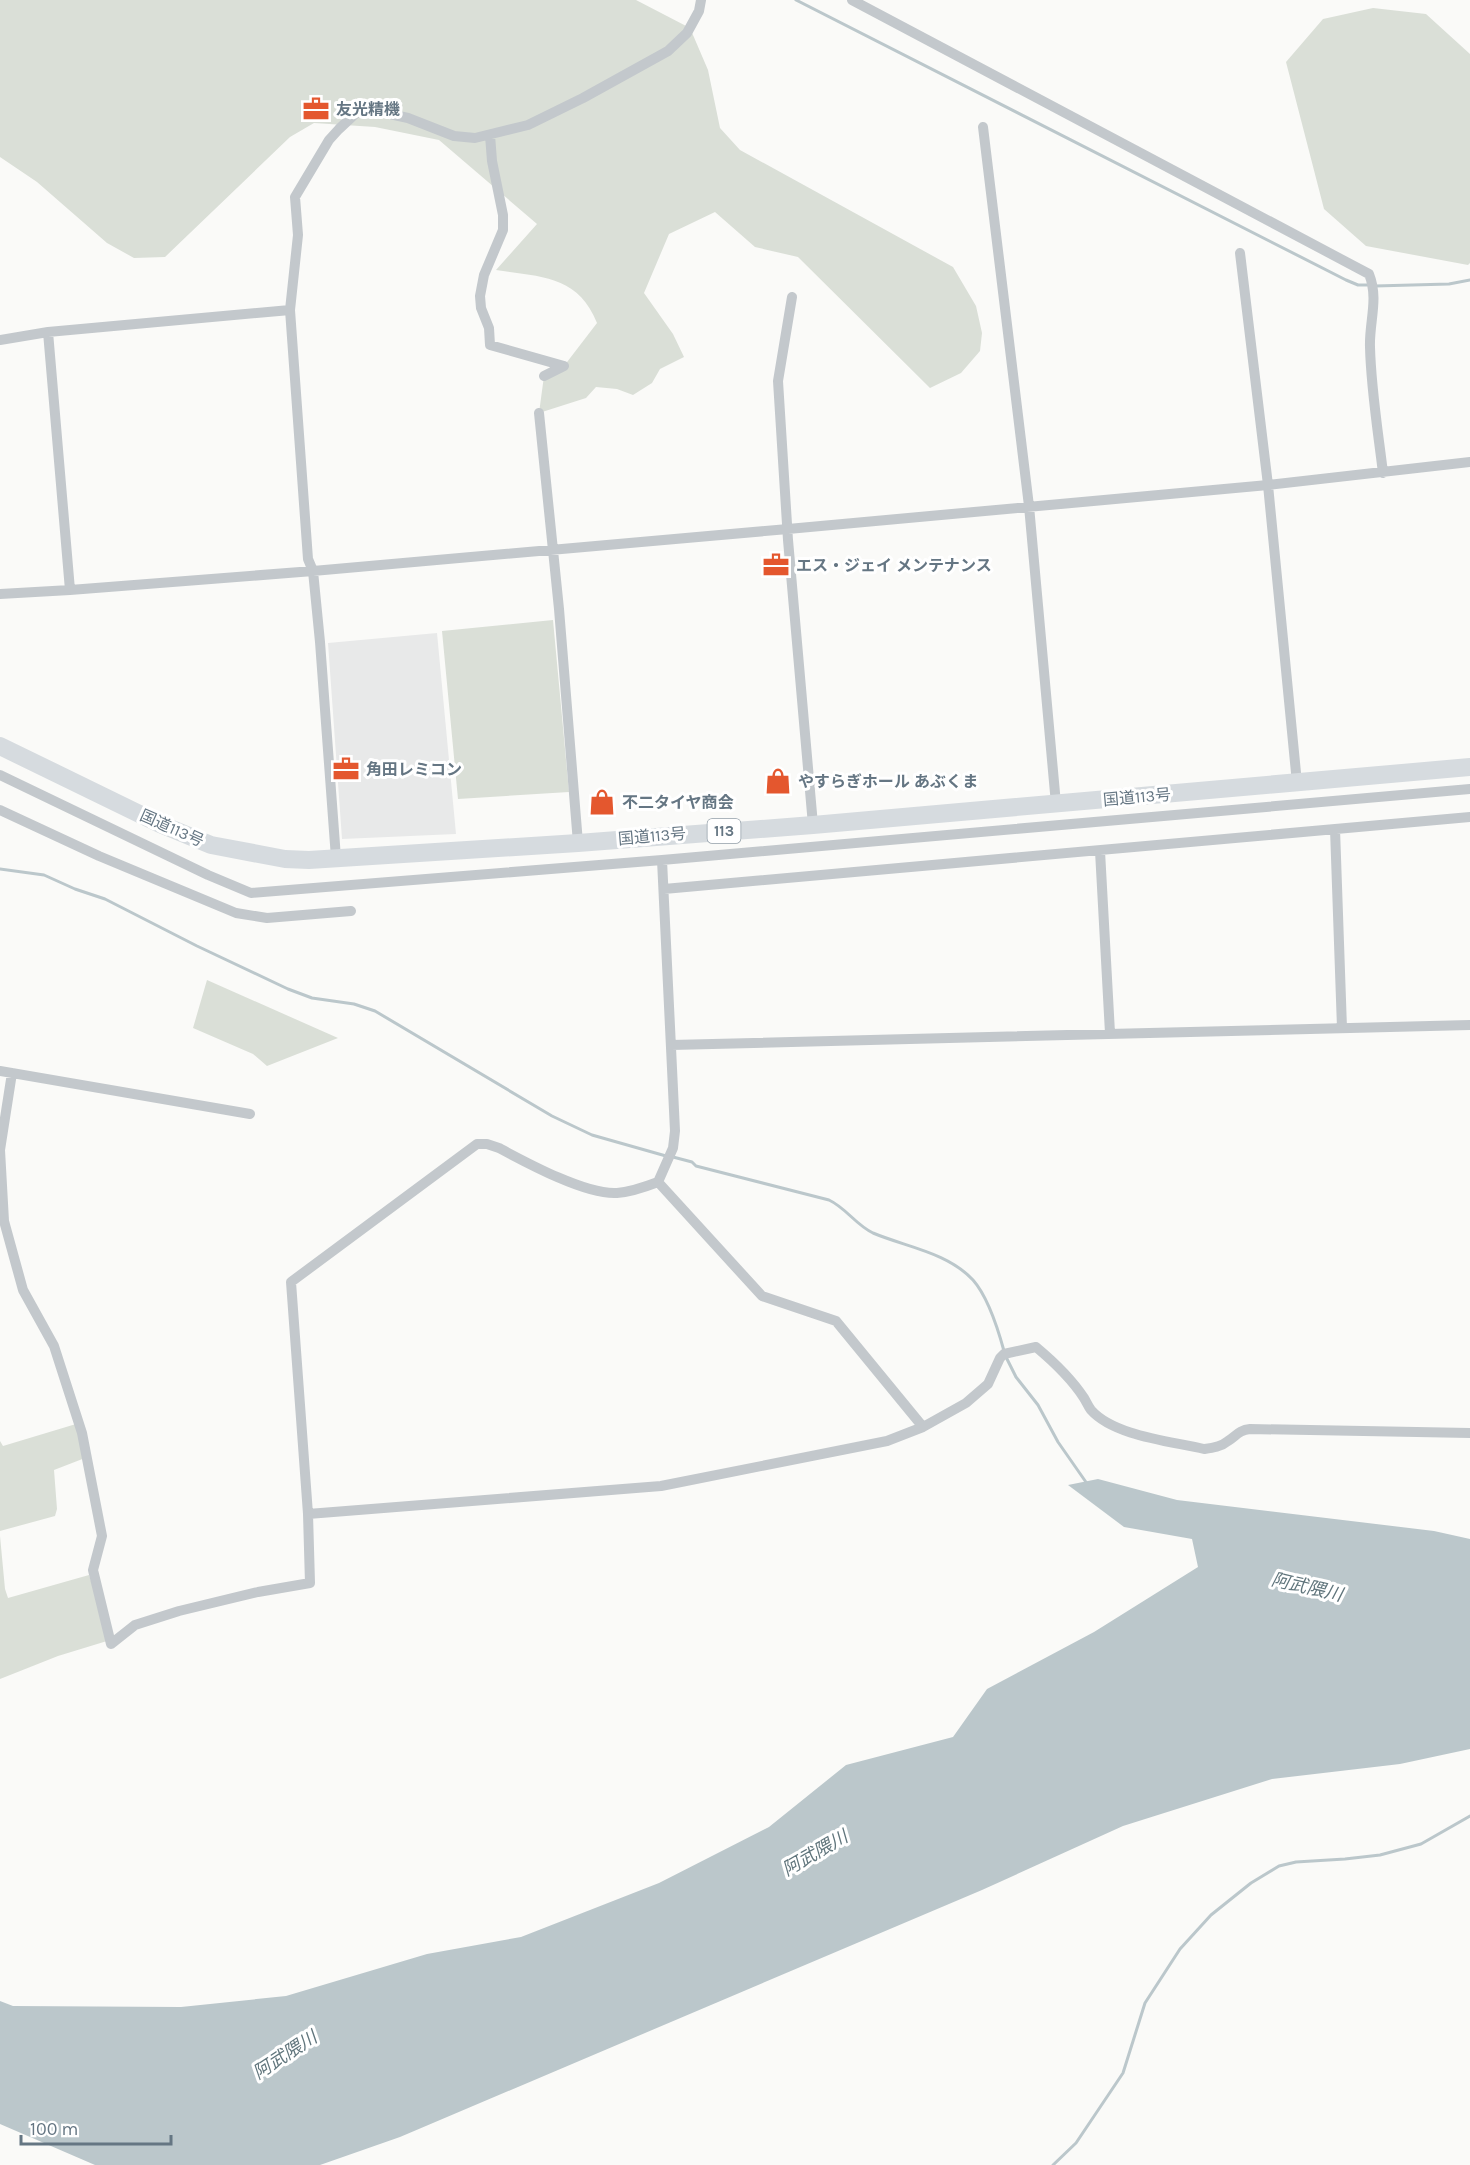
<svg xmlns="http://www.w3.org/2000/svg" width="1470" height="2165" font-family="Karla,'Noto Sans JP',sans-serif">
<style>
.built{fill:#e8e9e9}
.green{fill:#dadfd7}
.water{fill:#bbc7cb}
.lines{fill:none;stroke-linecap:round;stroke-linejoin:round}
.stream{stroke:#bbc7cb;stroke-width:3}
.minor{stroke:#c3c8cc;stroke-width:10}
.trunk{stroke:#d6dbdf;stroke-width:18}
.labels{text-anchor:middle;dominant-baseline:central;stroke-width:6;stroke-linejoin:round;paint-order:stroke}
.shield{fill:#fff;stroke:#939fa8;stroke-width:1.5}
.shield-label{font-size:15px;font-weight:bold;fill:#657683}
.poi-label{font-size:16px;font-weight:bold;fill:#657683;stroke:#fff;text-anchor:start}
.street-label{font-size:16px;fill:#657683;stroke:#fff}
.water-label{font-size:18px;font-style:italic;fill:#60757c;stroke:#fff}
</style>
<rect width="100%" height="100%" fill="#fafaf8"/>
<path class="built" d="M 437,633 L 456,834 L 342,839 L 328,643 Z"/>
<path class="green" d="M 0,0 L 636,0 L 690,28 L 708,70 L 720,128 L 740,150 L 953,267 L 976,306 L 982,333 L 980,351 L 961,373 L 930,388 L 798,257 L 755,247 L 715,212 L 669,234 L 644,293 L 673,334 L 684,357 L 660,369 L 652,383 L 633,395 L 617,389 L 596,387 L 586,398 L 539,413 L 544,376 L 564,366 L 597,323 C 578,275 540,277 496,270 L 537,224 L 439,140 L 375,127 L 314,123 L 290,137 L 165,257 L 134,258 L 107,243 L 37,182 L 0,157 Z
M 1373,8 L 1426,14 L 1470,54 L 1470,263 L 1468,265 L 1366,246 L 1324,209 L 1286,62 L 1323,19 Z
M 553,620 L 569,792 L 458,799 L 442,631 Z
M 207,980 L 338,1038 L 267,1066 L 253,1054 L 193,1028 Z
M 76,1424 L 85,1458 L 54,1470 L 57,1509 L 55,1516 L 0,1531 L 0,1441 L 3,1446 Z
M 0,1536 L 5,1589 L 8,1598 L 89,1575 L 108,1632 L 107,1641 L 58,1656 L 0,1679 Z"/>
<path class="water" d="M 1098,1479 L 1177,1500 L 1434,1531 L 1470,1539 L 1470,1749 L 1400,1764 L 1272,1779 L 1123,1826 L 982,1890 L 400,2137 L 320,2165 L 95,2165 L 0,2124 L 0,2001 L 13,2006 L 181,2007 L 286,1996 L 427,1954 L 521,1937 L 659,1883 L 769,1827 L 846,1765 L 953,1737 L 987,1689 L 1094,1632 L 1198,1567 L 1192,1539 L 1124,1527 L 1068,1485 Z"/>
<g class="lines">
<path class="stream" d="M 796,0 L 1346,280 L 1358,285 L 1368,285
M 1375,286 L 1449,284 L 1470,280
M 0,869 L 44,875 L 75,889 L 105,899 L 197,946 L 288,989 L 312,998 L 354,1004 L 375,1011 L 552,1116 L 592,1135 L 666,1156
M 673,1157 L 692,1162 L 696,1166 L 829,1200 C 846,1208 856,1225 873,1233 C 906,1247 947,1252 973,1280 C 988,1297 998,1329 1004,1351
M 1006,1357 L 1016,1377 L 1038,1405 L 1058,1442 L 1088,1485
M 1053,2165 L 1076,2143 L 1123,2073 L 1145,2003 L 1180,1949 L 1211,1915 L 1251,1883 L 1279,1866 L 1296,1862 L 1345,1859 L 1380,1855 L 1421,1844 L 1470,1816"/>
<path class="minor" d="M 852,0 L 1369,274 C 1379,299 1369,322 1370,347 C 1371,389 1378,431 1383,473
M 983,127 L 1029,506 L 1056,804
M 490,135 L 492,161 L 503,215 L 503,230 L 484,275 L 480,296 L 481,308 L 489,328 L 490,345 L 564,366
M 1240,253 L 1268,485 L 1297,783
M 792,297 L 778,381 L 788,540 L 813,825
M 48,332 L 70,590
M 0,340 L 48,332 L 290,310
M 544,376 L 564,366
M 539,413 L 559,609 L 578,843
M 0,594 L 70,590 L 313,571 L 788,529 L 1268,485 L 1470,462
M 0,775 L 208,875 L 251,893 L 662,860 L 1470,789
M 0,810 L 99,856 L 236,913 L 267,918 L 351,911
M 1335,829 L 1342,1028
M 1100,851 L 1110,1033
M 336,858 L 320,642 L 313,571 L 308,559 L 290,310 L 298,235 L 295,197 L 329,140 L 339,129 L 356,113 L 376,111 L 408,118 L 454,136 L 475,138 L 528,125 L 583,98 L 668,51 L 687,33 L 699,11 L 701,0
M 664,889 L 1470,817
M 671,1045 L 1470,1025
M 0,1071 L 250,1114
M 12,1073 L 0,1150 L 4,1221 L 23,1290 L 54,1346 L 82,1433 L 102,1536 L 93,1570 L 111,1644 L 135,1625 L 179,1611 L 258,1592 L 310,1583 L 308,1514 L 291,1282 L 477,1144 L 487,1144 L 499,1148 C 527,1163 586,1195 617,1193 C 630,1192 645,1187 658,1182 L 673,1148 L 675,1131 L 662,860
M 658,1182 L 762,1296 L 836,1321 L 923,1427
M 308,1514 L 661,1486 L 887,1441 L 923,1427 L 966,1403 L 988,1384 L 1000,1358 L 1004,1354 L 1036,1347 C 1054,1362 1071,1378 1084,1398 C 1086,1401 1088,1406 1091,1410 C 1114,1436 1170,1441 1204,1449 C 1212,1448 1221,1447 1228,1441 C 1236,1436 1239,1430 1250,1429 L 1470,1433"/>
<path class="trunk" d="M 0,746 L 160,824 L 211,845 L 285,859 L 309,860 L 578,843 L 813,825 L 1470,767"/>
</g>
<defs>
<g id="office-bare" transform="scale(2.07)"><path d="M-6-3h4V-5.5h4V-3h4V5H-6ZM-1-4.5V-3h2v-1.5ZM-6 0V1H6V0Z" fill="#e4572e" stroke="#fff" stroke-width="2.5" paint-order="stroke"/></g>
<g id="shop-bare" transform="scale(2.07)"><path d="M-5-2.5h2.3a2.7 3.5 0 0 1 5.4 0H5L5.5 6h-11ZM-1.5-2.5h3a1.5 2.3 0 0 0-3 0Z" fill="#e4572e" stroke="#fff" stroke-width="2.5" paint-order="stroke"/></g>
</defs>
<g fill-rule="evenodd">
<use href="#office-bare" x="316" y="109"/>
<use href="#office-bare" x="776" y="565"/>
<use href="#office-bare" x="346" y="769"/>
<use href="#shop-bare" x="778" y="781"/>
<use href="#shop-bare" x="602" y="802"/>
</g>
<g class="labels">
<rect class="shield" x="707.5" y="819" width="33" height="24" rx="4.5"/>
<g class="shield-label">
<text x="724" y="831">113</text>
</g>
<g class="poi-label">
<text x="336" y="109">友光精機</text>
<text x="796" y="565">エス・ジェイ メンテナンス</text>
<text x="366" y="769">角田レミコン</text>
<text x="798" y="781">やすらぎホール あぶくま</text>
<text x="622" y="802">不二タイヤ商会</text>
</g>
<g class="street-label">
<text transform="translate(1137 797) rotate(-5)">国道113号</text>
<text transform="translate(172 828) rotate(24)">国道113号</text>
<text transform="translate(652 836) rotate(-5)">国道113号</text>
</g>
<g class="water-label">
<text transform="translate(1307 1587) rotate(13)">阿武隈川</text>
<text transform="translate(815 1853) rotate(-30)">阿武隈川</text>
<text transform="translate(285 2055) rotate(-33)">阿武隈川</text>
</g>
</g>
<path d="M21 2135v9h150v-9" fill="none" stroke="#657683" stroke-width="3"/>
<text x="30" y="2135" font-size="18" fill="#657683" stroke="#ffffff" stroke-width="4.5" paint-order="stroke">100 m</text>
</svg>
